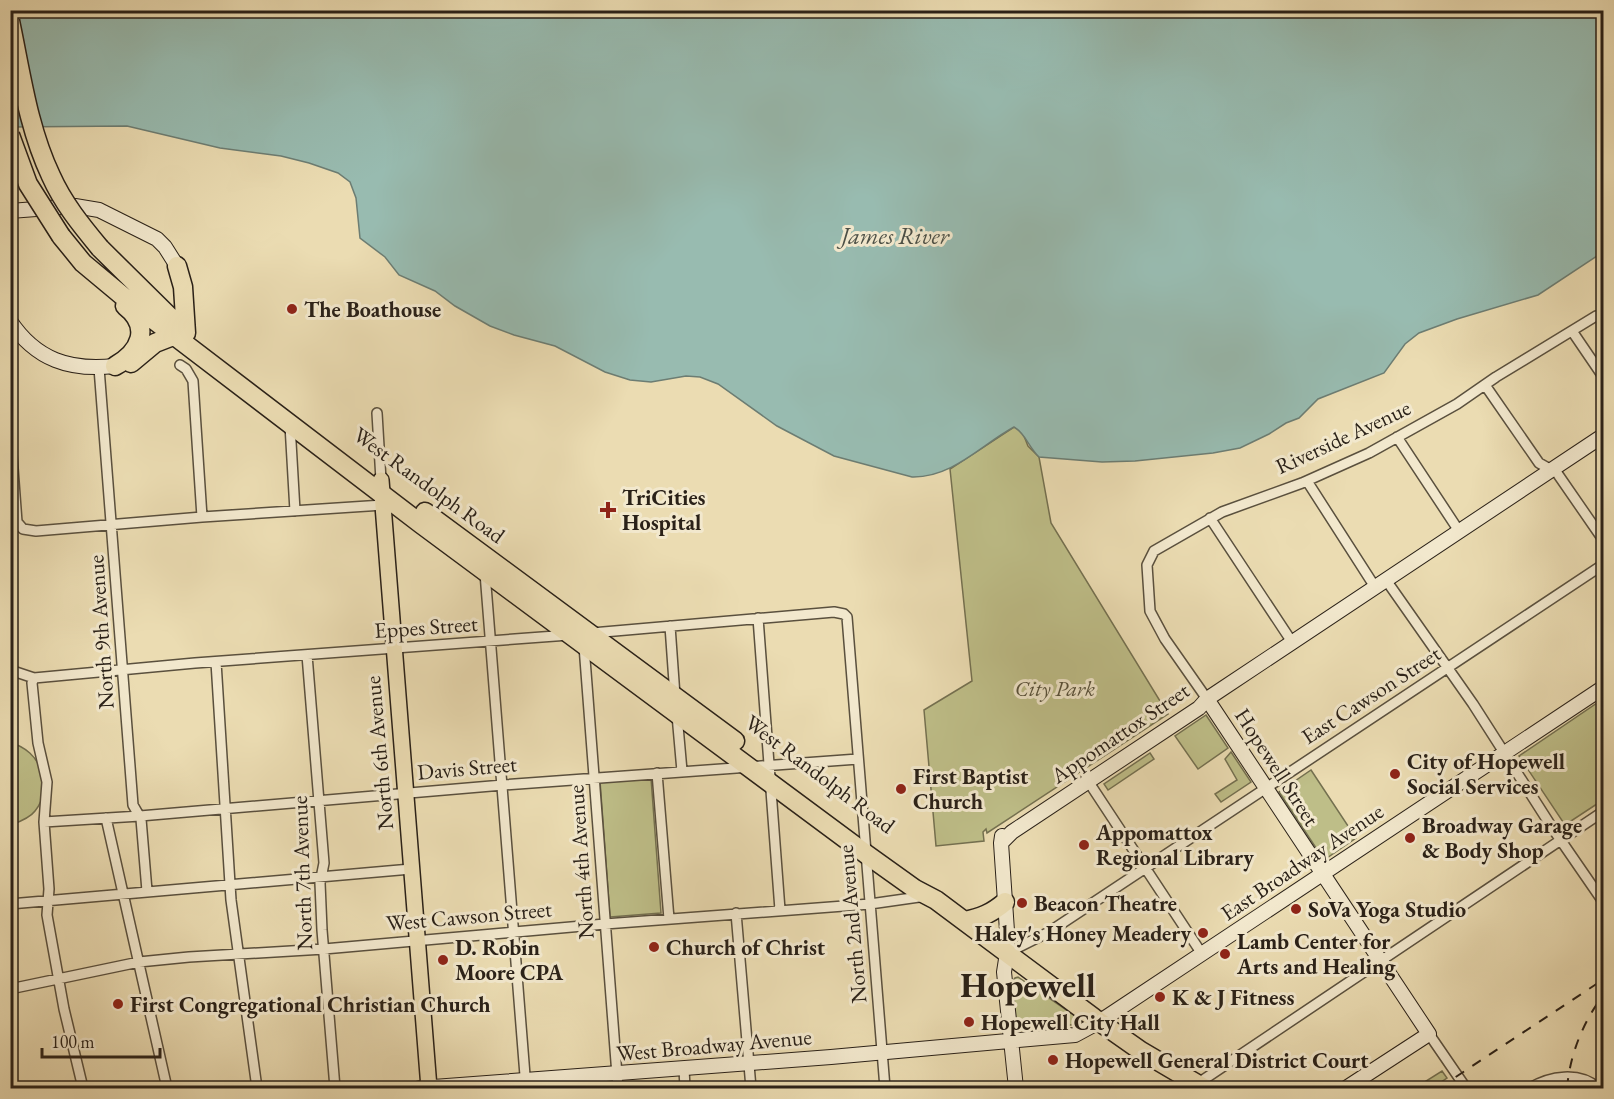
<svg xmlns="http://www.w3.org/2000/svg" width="1614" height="1099" font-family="'EB Garamond',serif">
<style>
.green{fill:#bebe88;stroke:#747050;stroke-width:1.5}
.water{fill:#98bbb0;stroke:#6c7d73;stroke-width:1.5}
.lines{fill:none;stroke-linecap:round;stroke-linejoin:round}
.street-casing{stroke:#5a503e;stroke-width:12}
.secondary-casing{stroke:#2a2118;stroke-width:16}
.primary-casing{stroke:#2a2118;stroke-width:18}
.highway-casing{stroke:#2a2118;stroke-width:21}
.street{stroke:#f2e8cd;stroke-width:9}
.secondary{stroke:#f2e8cd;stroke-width:14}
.primary{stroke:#ebdcb2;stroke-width:15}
.highway{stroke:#ebdcb2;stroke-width:18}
.rail{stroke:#2a2118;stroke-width:2;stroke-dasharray:10 10;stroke-linecap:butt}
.highway-bridge-casing{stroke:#2a2118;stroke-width:21;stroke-linecap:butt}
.highway-bridge{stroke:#ebdcb2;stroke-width:18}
.poi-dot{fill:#8f2418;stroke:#f2e8cd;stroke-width:2}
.labels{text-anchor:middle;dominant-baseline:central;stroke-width:6;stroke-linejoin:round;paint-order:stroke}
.poi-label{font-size:22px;font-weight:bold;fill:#2a2118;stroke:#f2e8cd;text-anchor:start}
.street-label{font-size:22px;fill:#2a2118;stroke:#f2e8cd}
.park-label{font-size:22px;font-style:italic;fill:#56503a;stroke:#f2e8cd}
.water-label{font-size:24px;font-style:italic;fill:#4b4f46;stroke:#f2e8cd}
.town-label{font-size:34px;font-weight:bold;fill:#2a2118;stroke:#f2e8cd}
</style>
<rect width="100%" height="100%" fill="#ebdcb2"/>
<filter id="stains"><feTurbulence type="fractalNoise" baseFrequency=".00333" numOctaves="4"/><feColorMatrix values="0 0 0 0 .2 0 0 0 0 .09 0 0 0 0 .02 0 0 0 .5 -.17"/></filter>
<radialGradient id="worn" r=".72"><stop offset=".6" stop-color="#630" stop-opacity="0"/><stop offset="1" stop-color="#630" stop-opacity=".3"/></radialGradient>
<path class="green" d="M 1014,427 L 1022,431 L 1028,446 L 1039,457 L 1051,523 L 1168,714 L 987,833 L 986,829 L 983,832 L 984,841 L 936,846 L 924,710 L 972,681 L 950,469 Z
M 1603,699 L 1603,800 L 1565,825 L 1519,756 Z
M 1206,715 L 1228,748 L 1198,769 L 1175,736 Z
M 11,743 C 40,750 55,786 35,811 C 30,818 19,822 11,825 Z
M 1231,752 L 1251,782 L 1221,802 L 1215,794 L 1237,780 L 1225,759 Z
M 1150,753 L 1154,759 L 1108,790 L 1104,784 Z
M 1311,770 L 1356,838 L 1324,860 L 1279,792 Z
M 651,778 L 661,913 L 610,917 L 600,781 Z
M 1018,977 L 1075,1016 L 1076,1024 L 1032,1031 L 1020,1029 L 1016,1023 L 1012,982 L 1015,978 Z
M 1442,1071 L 1447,1078 L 1432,1088 L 1415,1088 Z"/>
<path class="water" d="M 11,11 L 1603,11 L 1603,252 L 1538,295 L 1457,319 L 1419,333 L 1405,344 L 1384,373 L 1318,399 L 1299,418 L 1286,423 L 1269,434 L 1240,448 L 1213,453 L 1135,461 L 1102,462 L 1039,457 C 1028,446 1025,433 1014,427 C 981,445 952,478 912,477 L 834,456 L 777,426 L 718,384 L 700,377 L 686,376 L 651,382 L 630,380 L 605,372 L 555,346 L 514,335 L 490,326 L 455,306 L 435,291 L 399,275 L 385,257 L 360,238 L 356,198 L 350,182 L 338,173 L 309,163 L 281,156 L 220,148 L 127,126 L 11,127 Z"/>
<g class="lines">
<g class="street-casing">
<path id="street" d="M 1572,331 L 1604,378
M 180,365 L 186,369 L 193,381 L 202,517
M 99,368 L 133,805 L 141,819 L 147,891
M 10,383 L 11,380
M 1485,385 L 1539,463 L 1557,473 L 1604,541
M 377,413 L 381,480
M 290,425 L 295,511
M 10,428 L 17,522 L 23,529 L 36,531 L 202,517 L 383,505
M 1397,437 L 1459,531
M 1307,481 L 1375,587
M 1210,518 L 1292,642
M 485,573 L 526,1088
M 1386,580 L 1473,704 L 1553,829 L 1604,903
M 758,618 L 780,910
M 670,626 L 675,696
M 592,633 L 834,612 L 844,614 L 847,617 L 885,1088
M 584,646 L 618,1088
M 307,655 L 324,863 L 320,883 L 322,930 L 335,1088
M 216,662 L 231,900 L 257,1088
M 10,670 L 34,678 L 195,663 L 569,635
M 34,678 L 32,683 L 38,743 L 47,782 L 44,822 L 49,889 L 47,915 L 64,1009 L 83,1088
M 1207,699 L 1165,639 L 1150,611 L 1147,565 L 1154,551 L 1222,512 L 1302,483 L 1369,453 L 1457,404 L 1496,377 L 1596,316
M 677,715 L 682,771
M 657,773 L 669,919
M 1086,778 L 1202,954
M 106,818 L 167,1088
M 44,822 L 140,816 L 503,785 L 858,759
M 10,904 L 411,869
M 736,913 L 751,1088
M 1007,953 L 1049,932 L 1604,564
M 10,989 L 139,962 L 189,957 L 324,949 L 605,924 L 870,904 L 926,896
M 1429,1034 L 1466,1088
M 684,1069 L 685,1088
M 1197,1084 L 1604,811
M 1530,1088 C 1550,1076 1579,1071 1598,1088"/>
</g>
<g class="secondary-casing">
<path id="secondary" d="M 10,211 L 75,206 L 99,210 L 157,239 L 165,247 L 177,266
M 10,321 C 36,360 70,371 115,366
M 1207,699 L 1429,1034 L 1346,1088
M 1002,836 L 1001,843 L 1007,931 L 1007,953 L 1004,972 L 1016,1088
M 1001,843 L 1012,832 L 1199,708 L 1207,699 L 1222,689 L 1604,435
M 420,1088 L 831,1057 L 1075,1035 L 1099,1022 L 1604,687"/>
</g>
<g class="primary-casing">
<path id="primary" d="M 381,480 L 429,1088"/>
</g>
<g class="highway-casing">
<path id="highway" d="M 61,236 L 83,263 L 125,298 L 421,524 L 866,854 L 915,889 L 936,900 L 1094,1018 L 1141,1051 L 1204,1088
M 100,248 L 184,331
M 177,266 L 183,287 L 186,333
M 131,363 L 155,343 L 173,336
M 115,366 C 140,352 152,327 125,306
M 425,512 L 735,741
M 964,921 C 981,918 992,913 1005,902"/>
</g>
<use href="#street" class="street"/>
<use href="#secondary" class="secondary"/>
<use href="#primary" class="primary"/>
<use href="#highway" class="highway"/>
<path class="rail" d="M 1439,1088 L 1604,979
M 1567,1088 C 1570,1054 1583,1022 1604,994"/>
<g class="highway-bridge-casing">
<path id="highway-bridge" d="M 10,21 C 21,73 28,128 51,176 C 63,203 81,225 100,248
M 10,135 L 28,184 L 61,236"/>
</g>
<use href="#highway-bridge" class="highway-bridge"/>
</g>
<g class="poi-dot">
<circle cx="292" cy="309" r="6"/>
<path d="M605 501h6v6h6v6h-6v6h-6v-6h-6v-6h6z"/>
<circle cx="1395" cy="774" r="6"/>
<circle cx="901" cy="789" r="6"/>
<circle cx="1410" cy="838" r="6"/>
<circle cx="1084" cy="845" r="6"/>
<circle cx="1022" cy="903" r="6"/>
<circle cx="1296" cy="909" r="6"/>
<circle cx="1203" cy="933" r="6"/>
<circle cx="654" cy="947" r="6"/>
<circle cx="1225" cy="954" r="6"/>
<circle cx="443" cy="960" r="6"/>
<circle cx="1160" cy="997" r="6"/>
<circle cx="118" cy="1004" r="6"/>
<circle cx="969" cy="1022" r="6"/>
<circle cx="1053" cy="1060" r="6"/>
</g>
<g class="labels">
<g class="poi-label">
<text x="304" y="309">The Boathouse</text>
<text x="622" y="497">TriCities<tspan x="622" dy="25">Hospital</tspan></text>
<text x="1407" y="761">City of Hopewell<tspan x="1407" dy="25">Social Services</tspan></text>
<text x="913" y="776">First Baptist<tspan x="913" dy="25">Church</tspan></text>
<text x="1422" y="825">Broadway Garage<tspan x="1422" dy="25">&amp; Body Shop</tspan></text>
<text x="1096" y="832">Appomattox<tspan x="1096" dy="25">Regional Library</tspan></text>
<text x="1034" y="903">Beacon Theatre</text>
<text x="1308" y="909">SoVa Yoga Studio</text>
<text x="1191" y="933" text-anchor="end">Haley's Honey Meadery</text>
<text x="1237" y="941">Lamb Center for<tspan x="1237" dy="25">Arts and Healing</tspan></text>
<text x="455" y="947">D. Robin<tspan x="455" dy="25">Moore CPA</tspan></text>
<text x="666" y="947">Church of Christ</text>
<text x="1172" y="997">K &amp; J Fitness</text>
<text x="130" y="1004">First Congregational Christian Church</text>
<text x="981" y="1022">Hopewell City Hall</text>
<text x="1065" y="1060">Hopewell General District Court</text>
</g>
<g class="street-label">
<text transform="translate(1343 437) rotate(-25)">Riverside Avenue</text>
<text transform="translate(429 485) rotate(36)">West Randolph Road</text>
<text transform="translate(426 627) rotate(-4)">Eppes Street</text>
<text transform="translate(101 632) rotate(-94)">North 9th Avenue</text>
<text transform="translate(1371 695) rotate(-33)">East Cawson Street</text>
<text transform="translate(1120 733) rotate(-34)">Appomattox Street</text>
<text transform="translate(379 753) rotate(-95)">North 6th Avenue</text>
<text transform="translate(1277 767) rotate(57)">Hopewell Street</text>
<text transform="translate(467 768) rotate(-5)">Davis Street</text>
<text transform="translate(820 774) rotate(37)">West Randolph Road</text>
<text transform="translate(581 862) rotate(-94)">North 4th Avenue</text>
<text transform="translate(1302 862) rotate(-34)">East Broadway Avenue</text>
<text transform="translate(302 873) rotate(-92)">North 7th Avenue</text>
<text transform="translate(469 916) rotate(-5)">West Cawson Street</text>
<text transform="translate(852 924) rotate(-95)">North 2nd Avenue</text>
<text transform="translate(714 1045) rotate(-5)">West Broadway Avenue</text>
</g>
<g class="park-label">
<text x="1055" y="688">City Park</text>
</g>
<g class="water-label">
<text x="895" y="235">James River</text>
</g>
<g class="town-label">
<text x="1028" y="985">Hopewell</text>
</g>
</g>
<rect width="1614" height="1099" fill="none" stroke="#ebdcb2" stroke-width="36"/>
<rect x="12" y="12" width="1590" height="1075" fill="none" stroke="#2a2118" stroke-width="3"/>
<rect x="18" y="18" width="1578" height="1063" fill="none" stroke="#2a2118" stroke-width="1.5"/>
<path d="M42 1048v9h118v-9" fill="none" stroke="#2a2118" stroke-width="3"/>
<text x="51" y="1048" font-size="18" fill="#2a2118" stroke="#f2e8cd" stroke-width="4.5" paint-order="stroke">100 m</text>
<rect width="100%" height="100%" filter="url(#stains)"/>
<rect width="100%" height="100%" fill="url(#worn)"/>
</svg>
